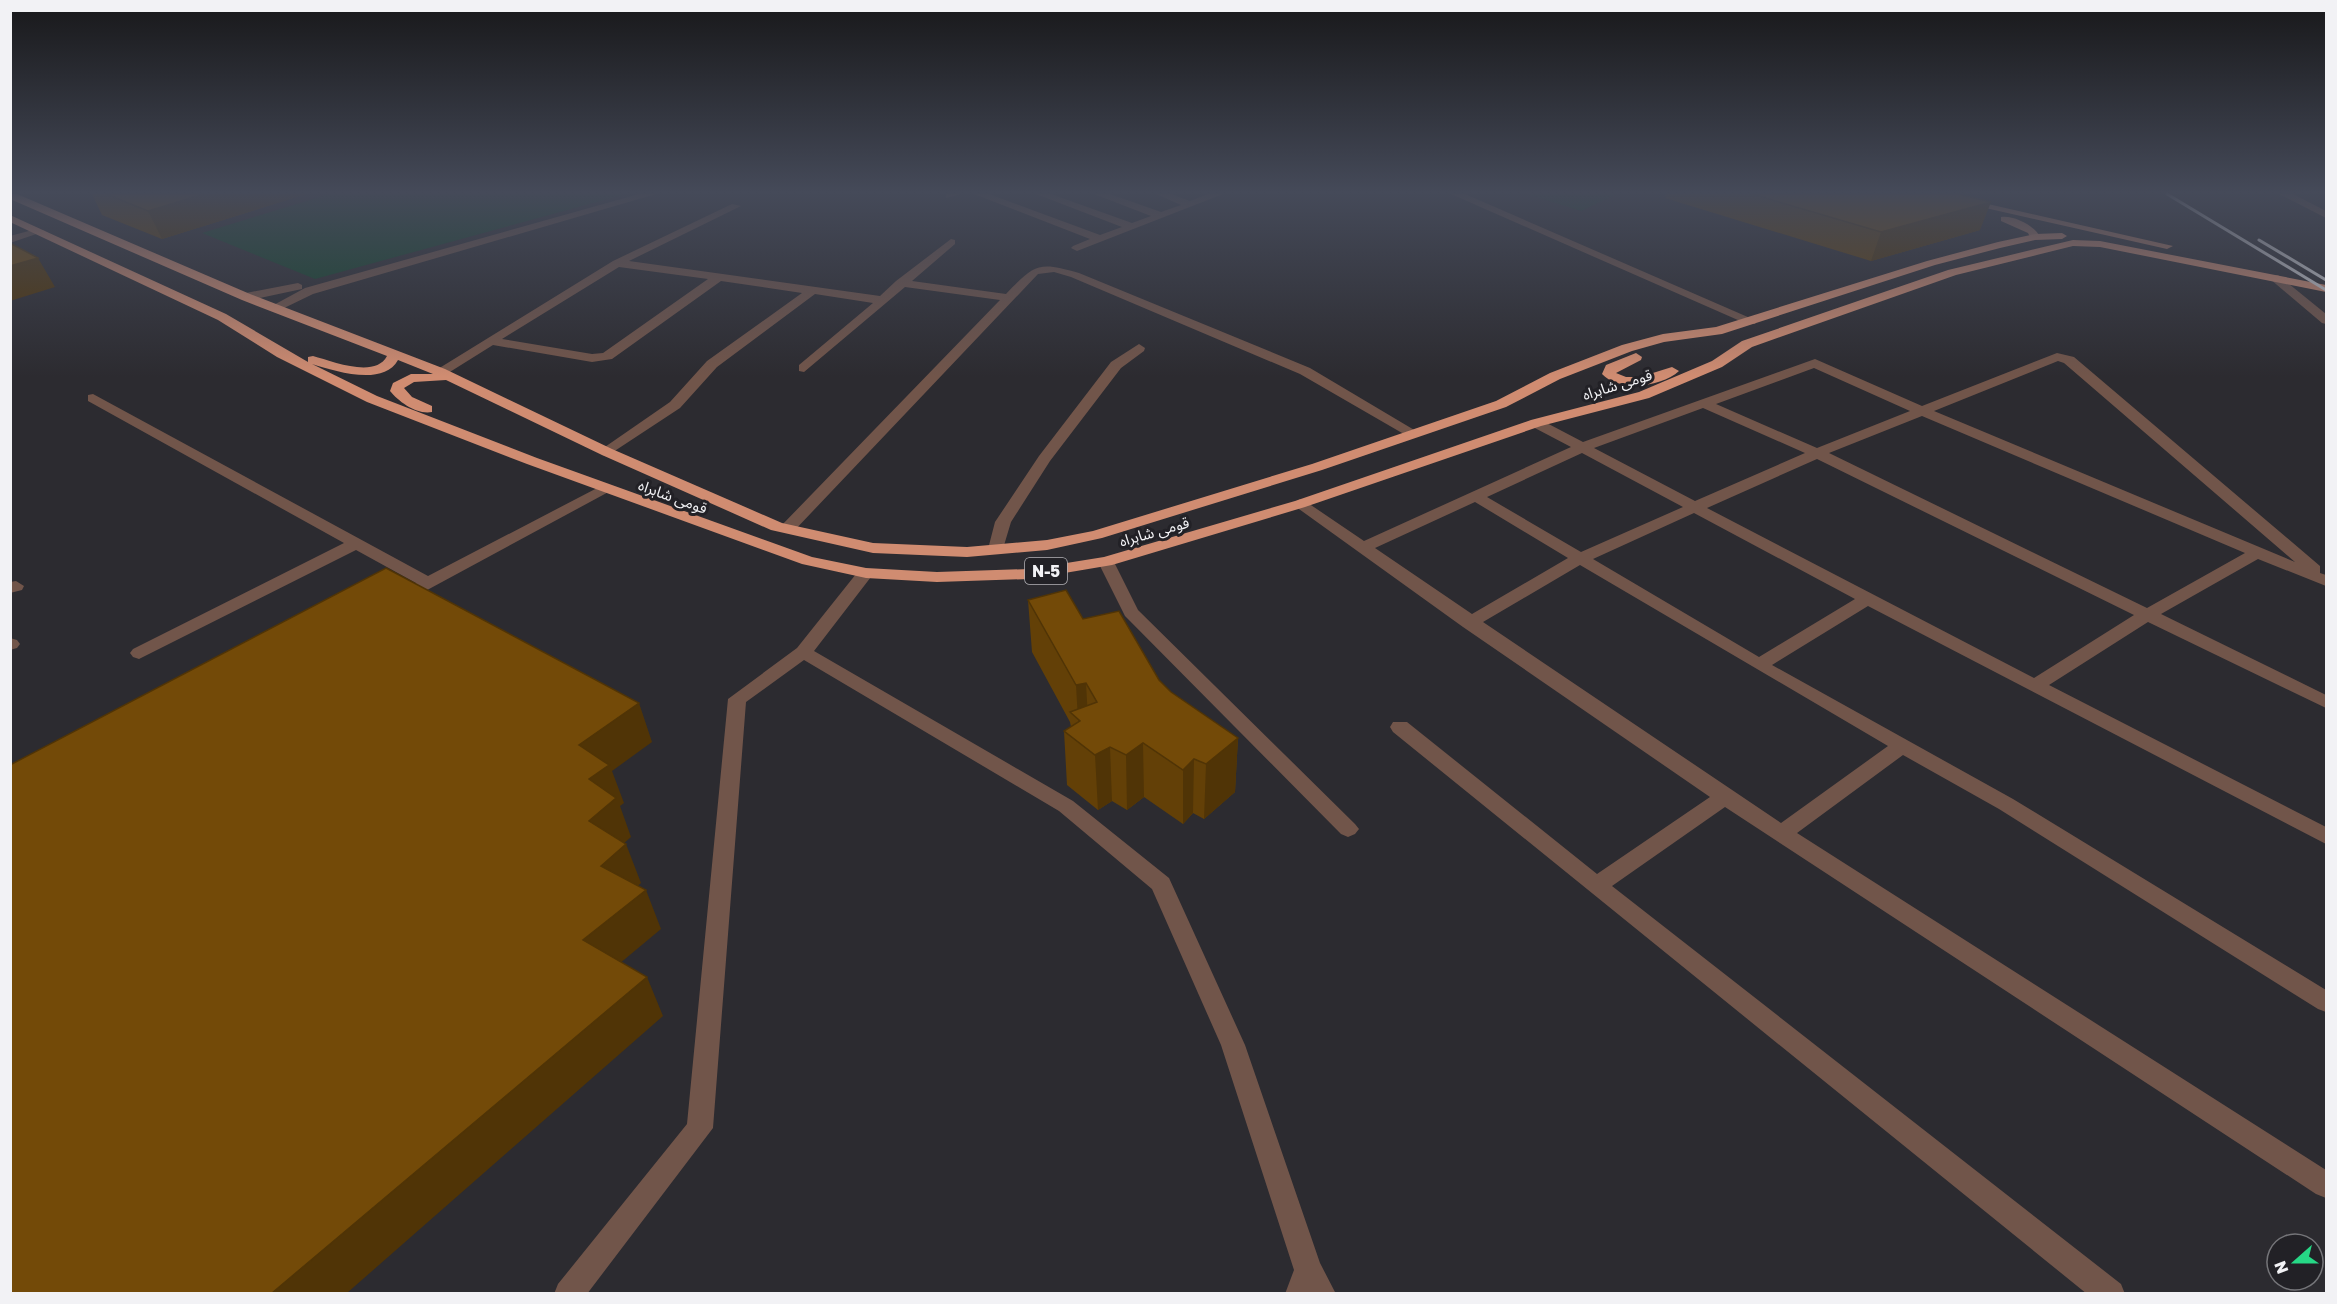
<svg xmlns="http://www.w3.org/2000/svg" width="2337" height="1304" font-family="'Golos Text','Noto Sans Arabic',sans-serif">
<style>
.green{fill:#114329}
.lines{fill:none;stroke-linecap:round;stroke-linejoin:round}
.minor{fill:#71554a;fill-rule:evenodd}
.major{fill:#b57d66;fill-rule:evenodd}
.highway{fill:#d08c71;fill-rule:evenodd}
.rail{stroke:#d4d4d7;stroke-width:3}
.wall{fill:#634007}
.shaded-wall{fill:#503406}
.building{fill:#734a08;stroke:#503406;stroke-width:1.5}
.labels{text-anchor:middle;dominant-baseline:central;stroke-width:6;stroke-linejoin:round;paint-order:stroke}
.far-street-label{font-size:15px;fill:#f2f2f5;stroke:#222126}
.shield{fill:#222126;stroke:#b4b3b7;stroke-width:1.5}
.shield-label{font-size:16px;font-weight:bold;fill:#f2f2f5}
</style>
<rect width="100%" height="100%" fill="#2c2b30"/>
<path class="green" d="M 329,194 L 626,194 L 315,279 L 202,233 Z
M 1527,194 L 1617,194 L 1581,211 Z"/>
<g class="lines">
<path class="minor" d="M 639,194 L 656,194 L 313,294 L 280,310 L 270,307 L 305,288 Z
M 946,194 L 961,194 L 946,198 Z
M 974,194 L 989,194 L 1100,235 L 1122,227 L 1036,194 L 1051,194 L 1132,223 L 1151,216 L 1094,194 L 1110,194 L 1161,212 L 1181,205 L 1156,194 L 1171,194 L 1190,201 L 1208,194 L 1223,194 L 1077,251 L 1071,248 L 1073,246 L 1090,239 Z
M 1451,194 L 1465,194 L 1757,321 L 1755,324 L 1747,324 Z
M 2279,194 L 2293,194 L 2326,211 L 2326,218 Z
M 732,204 L 741,206 L 629,261 L 880,296 L 896,281 L 951,239 L 955,240 L 955,244 L 912,281 L 1006,294 C 1035,264 1038,261 1079,273 L 1310,368 L 1421,434 L 1414,438 L 1409,437 L 1300,374 L 1071,277 L 1054,272 L 1038,274 L 793,532 L 781,532 L 779,529 L 781,526 L 1000,300 L 905,287 L 804,372 L 799,371 L 799,365 L 873,303 L 815,294 L 717,367 L 680,408 L 607,456 L 602,455 L 600,452 L 602,449 L 670,402 L 707,361 L 802,293 L 721,281 L 612,359 L 592,362 L 493,345 L 445,375 L 435,375 L 433,372 L 613,261 ZM 619,267 L 708,279 L 603,353 L 592,354 L 502,339 Z
M 36,229 L 45,231 L 10,243 L 10,236 Z
M 2270,275 L 2278,275 L 2326,314 L 2326,324 L 2322,323 L 2270,279 Z
M 298,283 L 302,285 L 302,289 L 246,301 L 240,297 L 246,293 Z
M 1139,344 L 1145,348 L 1144,351 L 1121,368 L 1050,461 L 1011,522 L 1002,552 L 990,552 L 988,549 L 995,522 L 1039,456 L 1111,362 Z
M 2057,353 L 2074,357 L 2320,566 L 2320,573 L 2326,575 L 2326,586 L 2258,559 L 2161,614 L 2326,695 L 2326,708 L 2148,622 L 2049,685 L 2326,827 L 2326,844 L 1868,606 L 1772,665 L 2013,799 L 2326,990 L 2326,1012 L 2318,1009 L 1999,809 L 1903,755 L 1797,833 L 2326,1170 L 2326,1198 L 2316,1194 L 1725,807 L 1612,886 L 2121,1284 L 2125,1294 L 2087,1294 L 1393,732 L 1390,727 L 1393,722 L 1407,722 L 1597,874 L 1710,797 L 1463,627 L 1292,504 L 1300,499 L 1305,501 L 1364,541 L 1571,447 L 1531,426 L 1531,420 L 1541,420 L 1583,442 L 1815,359 L 1922,406 ZM 2058,361 L 2064,363 L 2295,562 L 1934,411 ZM 1814,368 L 1910,411 L 1817,448 L 1716,404 ZM 1703,408 L 1805,453 L 1695,501 L 1594,448 ZM 1922,416 L 2245,553 L 2147,608 L 1829,453 ZM 1582,453 L 1683,507 L 1581,552 L 1487,497 ZM 1817,459 L 2134,615 L 2034,678 L 1707,508 ZM 1475,502 L 1568,558 L 1472,614 L 1375,548 ZM 1694,513 L 1855,599 L 1759,657 L 1593,559 ZM 1580,565 L 1888,746 L 1781,823 L 1483,622 Z
M 93,394 L 428,576 L 601,486 L 611,486 L 614,489 L 405,602 L 399,603 L 390,598 L 416,583 L 356,550 L 139,659 L 133,657 L 130,653 L 133,649 L 344,543 L 88,401 L 88,395 Z
M 1106,557 L 1114,562 L 1138,610 L 1355,824 L 1359,829 L 1355,834 L 1348,837 L 1341,834 L 1125,616 L 1098,562 Z
M 866,568 L 874,573 L 814,651 L 1073,801 L 1169,878 L 1245,1045 L 1320,1263 L 1336,1294 L 1285,1294 L 1294,1270 L 1221,1045 L 1152,889 L 1059,811 L 804,660 L 746,702 L 713,1128 L 587,1294 L 554,1294 L 558,1284 L 687,1124 L 728,699 L 797,648 L 860,569 Z
M 16,581 L 24,586 L 22,590 L 10,593 L 10,582 Z
M 10,638 L 17,640 L 20,644 L 17,648 L 10,650 Z"/>
<path class="major" d="M 1924,194 L 1944,194 L 2173,246 L 2167,249 Z
M 2001,217 C 2014,215 2035,226 2040,237 L 2031,239 L 2028,233 L 2001,221 Z"/>
<path class="highway" d="M 10,194 L 17,194 L 250,294 L 445,369 L 612,449 L 782,523 L 873,543 L 967,547 L 1047,540 L 1093,531 L 1312,464 L 1496,401 L 1550,373 L 1622,345 L 1663,334 L 1716,327 L 1927,261 L 1998,242 L 2035,234 L 2062,233 L 2067,236 L 2062,239 L 2035,240 L 2000,248 L 1935,265 L 1722,334 L 1664,342 L 1632,351 L 1560,379 L 1506,407 L 1322,470 L 1102,538 L 1047,550 L 967,557 L 873,553 L 771,530 L 602,455 L 446,380 L 414,382 L 404,388 L 412,397 L 432,406 L 432,412 C 417,415 399,402 390,391 L 393,383 L 411,374 L 433,374 L 398,360 C 383,387 335,371 312,364 L 377,396 L 537,458 L 812,557 L 866,568 L 937,572 L 1029,569 L 1104,557 L 1295,501 L 1531,420 L 1639,392 L 1712,361 L 1742,341 L 1948,270 L 2073,240 L 2100,241 L 2326,285 L 2326,292 L 2100,247 L 2073,246 L 1956,275 L 1752,347 L 1722,367 L 1649,398 L 1541,426 L 1305,507 L 1112,565 L 1029,579 L 937,582 L 866,578 L 802,564 L 527,464 L 367,402 L 277,357 L 218,320 L 10,222 L 10,215 L 226,314 L 308,362 L 308,357 L 313,356 C 332,361 375,379 387,356 L 242,300 L 10,199 Z
M 1636,353 L 1642,357 L 1641,360 L 1616,373 L 1626,377 L 1640,377 L 1672,367 L 1679,371 C 1662,387 1619,392 1602,374 L 1606,365 Z"/>
<path class="rail" d="M 2167,194 L 2326,290
M 2259,240 L 2326,280"/>
</g>
<path class="wall" d="M 92,194 L 306,194 L 162,239 L 102,215 Z
M 1666,194 L 1958,194 L 1980,230 L 1871,261 L 1665,198 Z
M 1028,600 L 1083,619 L 1159,680 L 1171,692 L 1238,738 L 1235,792 L 1204,819 L 1193,813 L 1183,824 L 1144,797 L 1127,810 L 1112,801 L 1098,810 L 1067,785 L 1064,731 L 1071,727 L 1070,722 L 1032,652 Z"/>
<path class="shaded-wall" d="M 204,194 L 306,194 L 162,239 L 148,211 Z
M 1991,202 L 1980,230 L 1871,261 L 1881,232 Z
M 38,258 L 55,287 L 10,301 L 10,266 Z
M 1086,683 L 1089,737 L 1078,720 L 1076,685 Z
M 639,703 L 652,742 L 612,771 L 624,803 L 620,806 L 631,837 L 605,860 L 589,821 L 589,779 L 579,745 Z
M 1238,738 L 1235,792 L 1204,819 L 1206,764 Z
M 1143,743 L 1144,797 L 1127,810 L 1126,755 Z
M 1110,747 L 1112,801 L 1098,810 L 1095,755 Z
M 1194,759 L 1193,813 L 1183,824 L 1183,770 Z
M 626,844 L 641,883 L 617,905 L 601,866 Z
M 646,890 L 661,929 L 601,979 L 583,940 Z
M 647,977 L 663,1016 L 347,1293 L 272,1293 Z"/>
<path class="building" d="M 106,194 L 204,194 L 148,211 Z
M 1752,194 L 1958,194 L 1991,202 L 1881,232 Z
M 10,243 L 38,258 L 10,266 Z
M 386,568 L 639,703 L 579,745 L 609,765 L 589,779 L 616,798 L 589,821 L 626,844 L 601,866 L 646,890 L 583,940 L 647,977 L 272,1293 L 10,1293 L 10,765 Z
M 1066,590 L 1083,619 L 1119,611 L 1159,680 L 1171,692 L 1238,738 L 1206,764 L 1194,759 L 1183,770 L 1143,743 L 1126,755 L 1110,747 L 1095,755 L 1064,731 L 1080,721 L 1070,712 L 1097,702 L 1086,683 L 1076,685 L 1028,600 Z"/>
<linearGradient id="sky" x2="0" y2="1"><stop stop-color="#18181a"/><stop offset="0.51" stop-color="#454a59"/><stop offset="1" stop-color="#454a59" stop-opacity="0"/></linearGradient>
<rect width="2337" height="377" fill="url(#sky)"/>
<g class="labels">
<g class="far-street-label">
<text transform="translate(1617 384) rotate(-17)">قومی شاہراہ</text>
<text transform="translate(673 496) rotate(20)">قومی شاہراہ</text>
<text transform="translate(1154 531) rotate(-16)">قومی شاہراہ</text>
</g>
<rect class="shield" x="1025" y="558" width="42" height="26" rx="4.5"/>
<g class="shield-label">
<text x="1046" y="571">N-5</text>
</g>
</g>
<rect width="2337" height="1304" fill="none" stroke="#f2f2f5" stroke-width="24"/>
<g transform="translate(2295 1262) rotate(249)"><circle r="28" fill="#222126" stroke="#757579" stroke-width="1.5"/>
<path d="M0-4.5L10 22L0 15L-10 22Z" fill="#26d886"/>
<text y="-9" font-size="16" font-weight="bold" text-anchor="middle" fill="#f2f2f5">N</text>
</g>
</svg>
